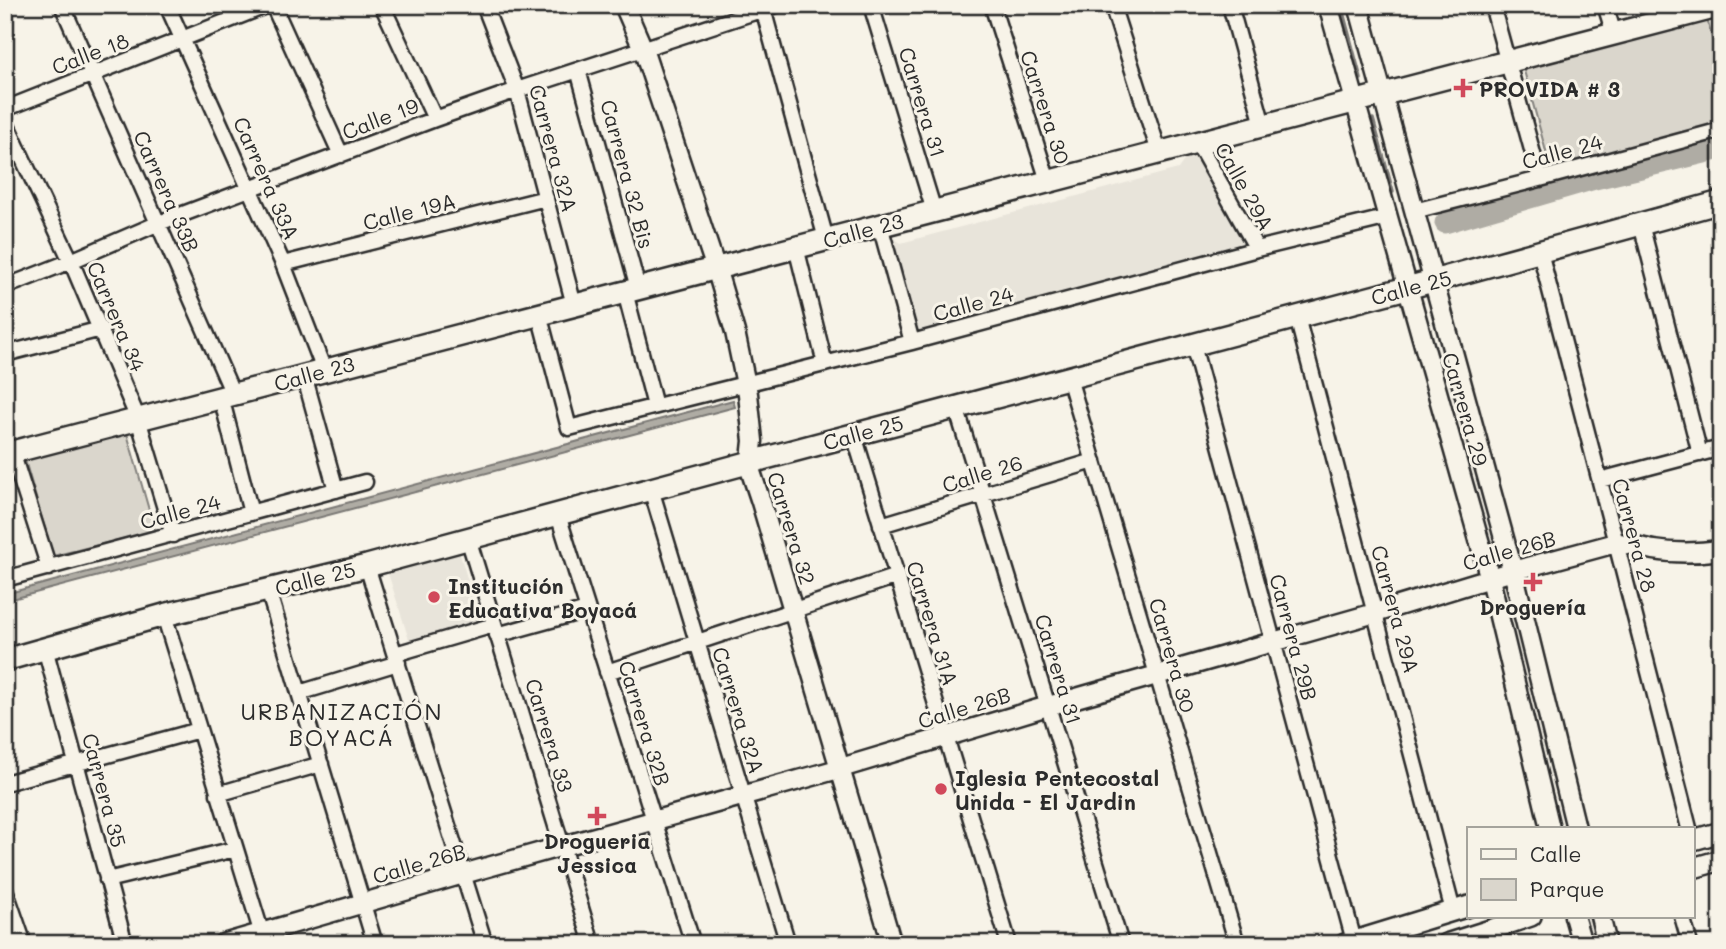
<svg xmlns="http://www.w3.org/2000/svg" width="1726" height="949" font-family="Mali,sans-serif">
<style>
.built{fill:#e8e4da}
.green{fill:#dad6cc;stroke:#82807c;stroke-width:2}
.water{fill:#afaca4;stroke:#7a7874;stroke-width:2}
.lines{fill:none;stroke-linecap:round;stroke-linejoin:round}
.stream{stroke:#7a7874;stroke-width:3.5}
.river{stroke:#afaca4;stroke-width:21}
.minor-casing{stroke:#2b2b2b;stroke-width:19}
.tertiary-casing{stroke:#2b2b2b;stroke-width:23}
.secondary-casing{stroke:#2b2b2b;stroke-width:24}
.primary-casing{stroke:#2b2b2b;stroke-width:26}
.minor{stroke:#f7f3e8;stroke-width:14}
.tertiary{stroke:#f7f3e8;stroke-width:18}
.secondary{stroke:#f7f3e8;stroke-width:19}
.primary{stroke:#f7f3e8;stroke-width:21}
.poi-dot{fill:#d1495b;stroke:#f7f3e8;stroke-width:2.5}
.labels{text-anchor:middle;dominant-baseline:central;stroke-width:6;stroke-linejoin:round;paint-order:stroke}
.street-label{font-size:21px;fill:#2b2b2b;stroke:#f7f3e8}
.poi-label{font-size:21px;font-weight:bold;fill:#2b2b2b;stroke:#f7f3e8;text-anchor:start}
.neighbourhood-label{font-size:23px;letter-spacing:2px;fill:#2b2b2b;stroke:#f7f3e8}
</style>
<rect width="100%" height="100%" fill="#f7f3e8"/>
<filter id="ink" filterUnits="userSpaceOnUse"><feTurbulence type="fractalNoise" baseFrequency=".0143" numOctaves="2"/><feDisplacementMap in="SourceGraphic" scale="14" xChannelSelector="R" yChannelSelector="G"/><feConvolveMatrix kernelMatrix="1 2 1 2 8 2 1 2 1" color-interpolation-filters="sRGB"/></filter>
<g filter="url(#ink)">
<path class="built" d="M 1197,142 L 1257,249 L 912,342 L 890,236 L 901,243 L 1178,169 Z
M 458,548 L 481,624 L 411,646 L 387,570 Z"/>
<path class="green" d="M 1707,19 L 1721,71 L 1721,125 L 1551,170 L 1523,67 Z
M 126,430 L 155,531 L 53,556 L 24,457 Z"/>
<path class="water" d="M 733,400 L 735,407 L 5,601 L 5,594 Z"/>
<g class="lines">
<path class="stream" d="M 1341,5 L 1361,79
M 1373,119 L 1393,192"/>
<path class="river" d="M 1445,223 L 1595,179 L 1721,149"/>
<g class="minor-casing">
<path id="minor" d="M 62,5 L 233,394
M 167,5 L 283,264 L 324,370
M 273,5 L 341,155
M 382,5 L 435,119
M 484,5 L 517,90 L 574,305
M 762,5 L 826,239
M 871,5 L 934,211
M 992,5 L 1048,181
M 1112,5 L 1159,152
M 1230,5 L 1263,125
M 1492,5 L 1540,179
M 1605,5 L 1614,34
M 578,70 L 638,288
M 5,109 L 268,5
M 5,121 L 71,261 L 138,419 L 173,535
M 1197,142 L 1257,249
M 1414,211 L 1540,179 L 1721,130
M 1641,224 L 1700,454
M 880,225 L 912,342
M 796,247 L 825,364
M 1540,252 L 1616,543 L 1689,828
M 283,264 L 546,198
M 5,287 L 71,261 L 159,223 L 435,119 L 517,90 L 776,5
M 625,292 L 655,406
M 539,314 L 569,428 L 912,342 L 1257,249 L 1389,217
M 1297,317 L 1453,911
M 1193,345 L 1354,941
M 5,354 L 101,329
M 304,375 L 336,490
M 1069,378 L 1237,944
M 221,397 L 251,513
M 956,407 L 1121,944
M 854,435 L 1009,944
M 12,452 L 49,568
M 1600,480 L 1721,448
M 651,489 L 788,944
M 558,515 L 693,944
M 881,525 L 1094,461
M 468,538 L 592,944
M 367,566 L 485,944
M 5,579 L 365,482
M 268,590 L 375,944
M 164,615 L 265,944
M 497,635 L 587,610
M 45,648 L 125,944
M 395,654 L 494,625
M 607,672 L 897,576
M 299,693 L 398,663
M 5,783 L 199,730
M 218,794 L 321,764
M 107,880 L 235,849
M 5,889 L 24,944
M 1682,916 L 1690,944"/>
</g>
<g class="tertiary-casing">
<path id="tertiary" d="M 624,5 L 643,49 L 719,278 L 735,332 L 748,394 L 753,441 L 750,469 L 761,502 L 892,944
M 1328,5 L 1490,579 L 1550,828
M 1358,5 L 1513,571 L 1576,828
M 1574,916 L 1582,944
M 1600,916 L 1607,944
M 223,944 L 463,874 L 831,771 L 1048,706 L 1375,613 L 1513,571 L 1616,543 C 1630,543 1641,548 1654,550 C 1677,554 1699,553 1721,550"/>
</g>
<g class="secondary-casing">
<path id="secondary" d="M 1693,840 L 1721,832
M 1693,868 L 1721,860
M 1345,944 L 1469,906
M 1446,944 L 1487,931 L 1531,916"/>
</g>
<g class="primary-casing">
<path id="primary" d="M 5,454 L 1721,6
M 5,660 L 164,615 L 367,566 L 751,462 L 1433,281 L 1721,202"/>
</g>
<use href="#minor" class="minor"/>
<use href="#tertiary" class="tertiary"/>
<use href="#secondary" class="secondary"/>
<use href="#primary" class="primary"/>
</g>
</g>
<g class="poi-dot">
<path d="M1459.5 77.5h7v7h7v7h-7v7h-7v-7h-7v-7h7z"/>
<path d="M1529.5 571.5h7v7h7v7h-7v7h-7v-7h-7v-7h7z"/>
<circle cx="434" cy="597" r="7"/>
<circle cx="941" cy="789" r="7"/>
<path d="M593.5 805.5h7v7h7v7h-7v7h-7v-7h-7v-7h7z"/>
</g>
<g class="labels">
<g class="street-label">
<text transform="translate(90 53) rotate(-21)">Calle 18</text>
<text transform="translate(923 102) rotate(73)">Carrera 31</text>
<text transform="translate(1046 107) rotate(72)">Carrera 30</text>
<text transform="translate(380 118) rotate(-21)">Calle 19</text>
<text transform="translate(554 148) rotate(75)">Carrera 32A</text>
<text transform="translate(1562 151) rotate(-15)">Calle 24</text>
<text transform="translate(628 174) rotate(75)">Carrera 32 Bis</text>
<text transform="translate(267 178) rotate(66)">Carrera 33A</text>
<text transform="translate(1245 186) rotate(61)">Calle 29A</text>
<text transform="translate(167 191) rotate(66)">Carrera 33B</text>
<text transform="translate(409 211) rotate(-14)">Calle 19A</text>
<text transform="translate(863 230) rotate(-15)">Calle 23</text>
<text transform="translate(1411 287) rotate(-15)">Calle 25</text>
<text transform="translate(973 303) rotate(-15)">Calle 24</text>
<text transform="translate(117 316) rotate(67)">Carrera 34</text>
<text transform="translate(314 373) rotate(-15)">Calle 23</text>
<text transform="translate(1466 409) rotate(74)">Carrera 29</text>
<text transform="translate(863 432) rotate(-15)">Calle 25</text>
<text transform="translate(982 473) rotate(-17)">Calle 26</text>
<text transform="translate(180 511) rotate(-15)">Calle 24</text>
<text transform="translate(792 528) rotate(73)">Carrera 32</text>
<text transform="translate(1635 535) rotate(75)">Carrera 28</text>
<text transform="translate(1509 550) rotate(-16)">Calle 26B</text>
<text transform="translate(315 578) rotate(-14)">Calle 25</text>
<text transform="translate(1396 609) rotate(75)">Carrera 29A</text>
<text transform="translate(933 623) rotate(73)">Carrera 31A</text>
<text transform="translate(1294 637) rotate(75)">Carrera 29B</text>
<text transform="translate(1173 655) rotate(74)">Carrera 30</text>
<text transform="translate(1059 669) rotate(73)">Carrera 31</text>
<text transform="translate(964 707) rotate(-17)">Calle 26B</text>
<text transform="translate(739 710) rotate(73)">Carrera 32A</text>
<text transform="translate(645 723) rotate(73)">Carrera 32B</text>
<text transform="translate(550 735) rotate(73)">Carrera 33</text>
<text transform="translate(105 790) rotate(75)">Carrera 35</text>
<text transform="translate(419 863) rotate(-16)">Calle 26B</text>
</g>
<g class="poi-label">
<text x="1479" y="88">PROVIDA # 3</text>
<text x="448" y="585">Institución<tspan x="448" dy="24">Educativa Boyacá</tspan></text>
<text x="1533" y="606" text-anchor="middle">Droguería</text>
<text x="955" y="777">Iglesia Pentecostal<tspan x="955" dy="24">Unida - El Jardin</tspan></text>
<text x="597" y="840" text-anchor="middle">Drogueria<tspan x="597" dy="24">Jessica</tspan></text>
</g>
<g class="neighbourhood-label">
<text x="342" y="711">URBANIZACIÓN<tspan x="342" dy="26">BOYACÁ</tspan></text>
</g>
</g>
<rect width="1726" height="949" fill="none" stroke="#f7f3e8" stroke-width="28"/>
<rect x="14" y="14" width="1698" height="921" fill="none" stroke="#2b2b2b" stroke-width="2.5" filter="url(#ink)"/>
<rect x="1467" y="827" width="228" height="91" fill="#f7f3e8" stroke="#a5a39c" stroke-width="2"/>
<rect x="1481" y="849" width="35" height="10" fill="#f7f3e8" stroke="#a5a39c" stroke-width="2"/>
<text x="1530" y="862" font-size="21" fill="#2b2b2b">Calle</text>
<rect x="1481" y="879" width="35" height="21" fill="#dad6cc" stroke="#a5a39c" stroke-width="2"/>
<text x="1530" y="897" font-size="21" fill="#2b2b2b">Parque</text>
</svg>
